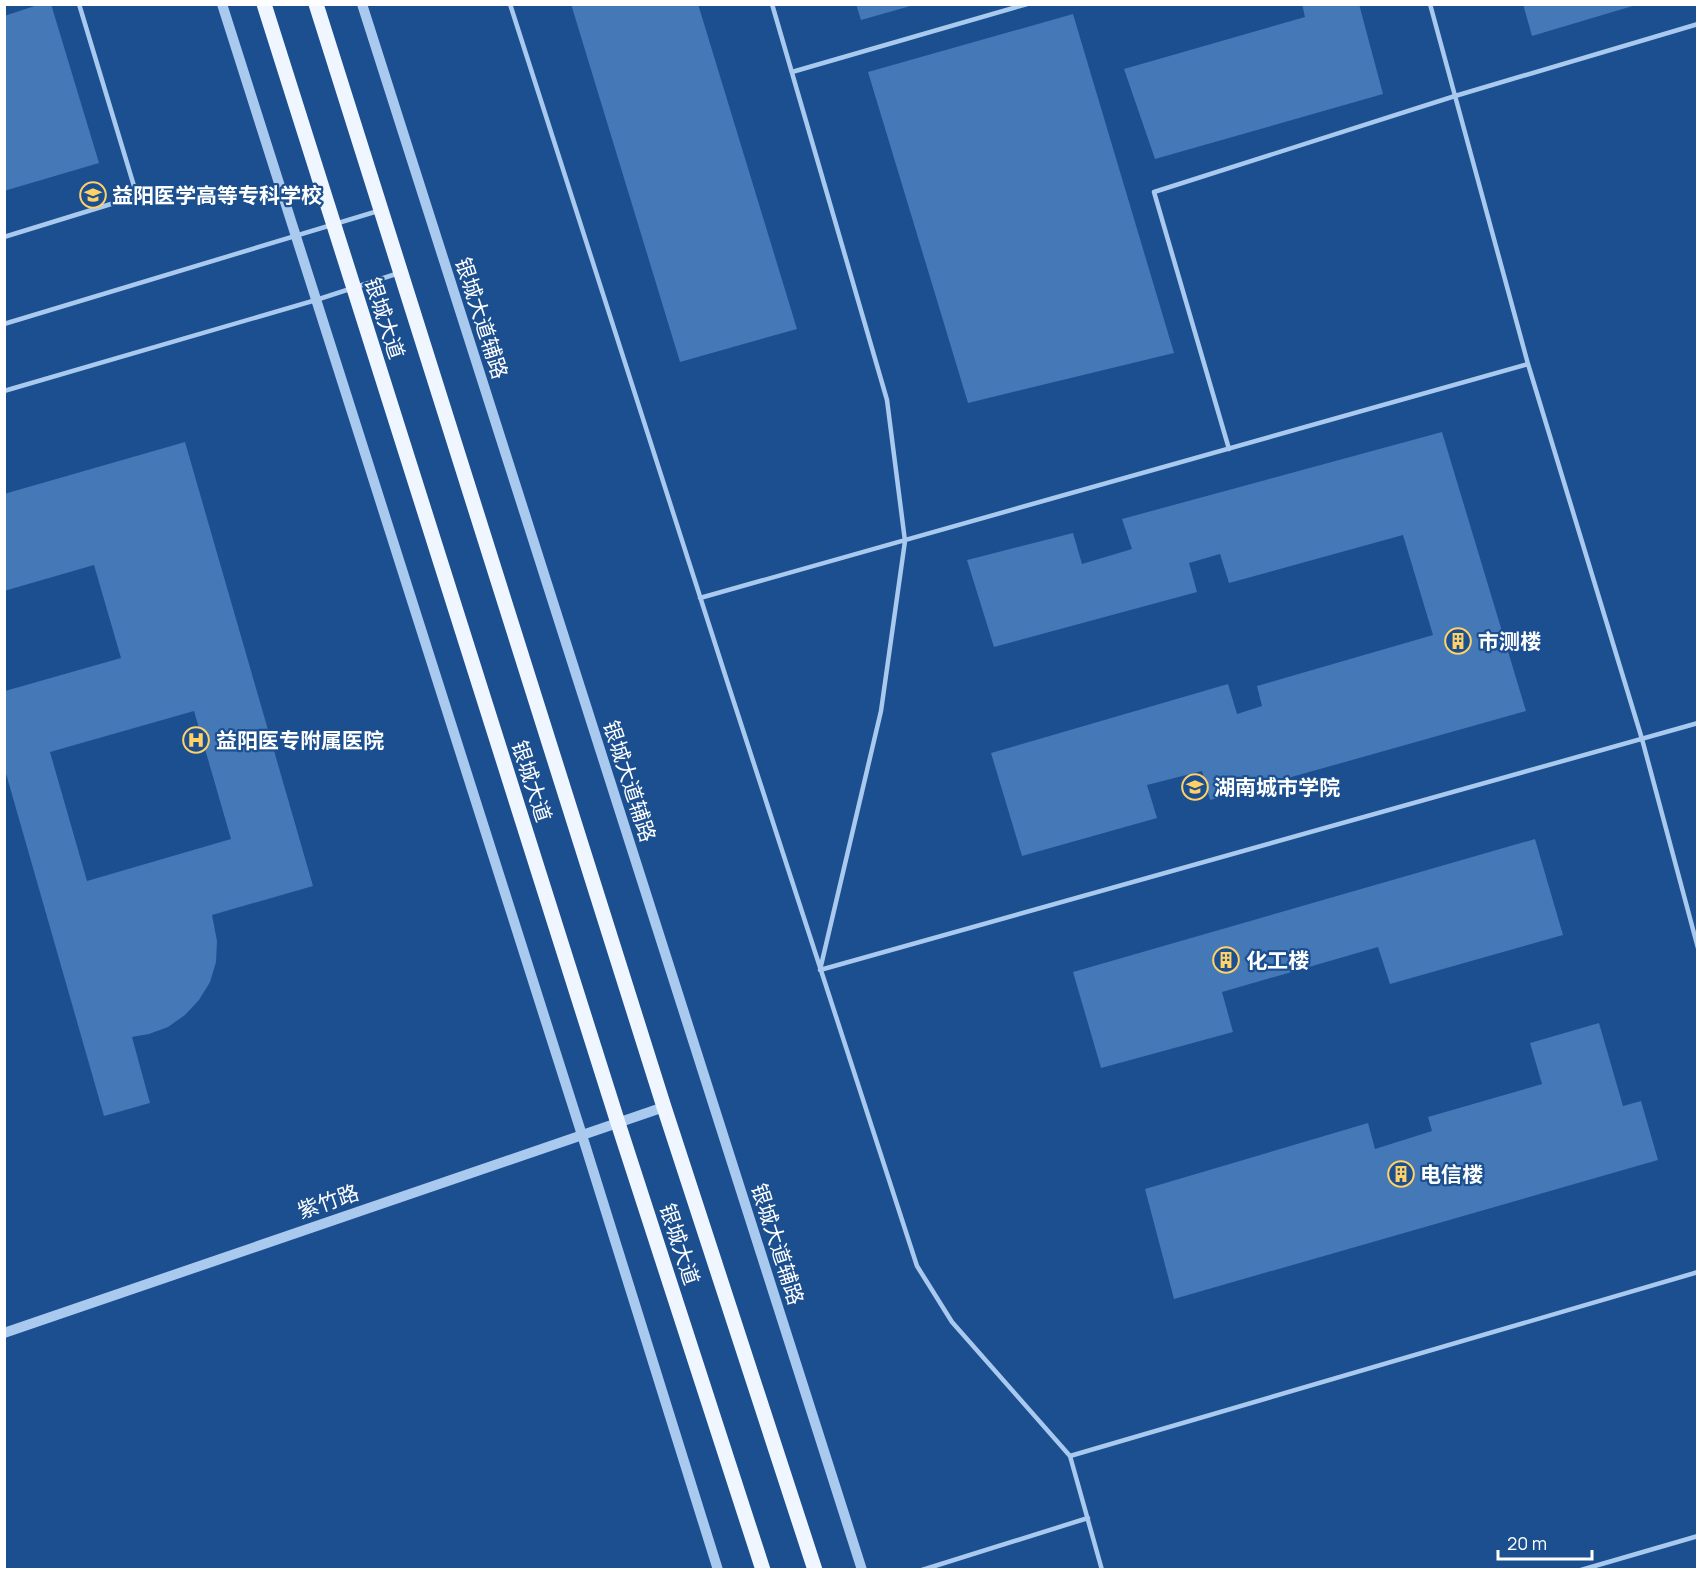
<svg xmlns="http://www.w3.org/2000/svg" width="1702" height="1574" font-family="Manrope,'Noto Sans SC',sans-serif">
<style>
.building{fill:#4478b7;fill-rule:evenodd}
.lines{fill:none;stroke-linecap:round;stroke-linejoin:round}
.service{stroke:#a9c9ee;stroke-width:4.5}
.tertiary{stroke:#a9c9ee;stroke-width:10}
.primary{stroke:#f0f6ff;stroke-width:15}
.labels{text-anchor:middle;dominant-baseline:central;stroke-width:4.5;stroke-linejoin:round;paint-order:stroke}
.poi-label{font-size:21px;font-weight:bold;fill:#fff;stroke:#1b4f8f;text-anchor:start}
.street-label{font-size:21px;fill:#fff;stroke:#1b4f8f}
</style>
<rect width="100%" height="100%" fill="#1b4f8f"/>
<path class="building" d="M 41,4 L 51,4 L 99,163 L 4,191 L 4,16 Z
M 571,4 L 698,4 L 797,329 L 680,362 Z
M 856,4 L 914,4 L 914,5 L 861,20 Z
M 1302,4 L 1359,4 L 1383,94 L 1155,159 L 1124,69 L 1305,17 Z
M 1523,4 L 1636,4 L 1636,5 L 1532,36 Z
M 1073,14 L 1174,353 L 968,403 L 868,72 Z
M 1442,432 L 1526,711 L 1210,800 L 1202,771 L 1147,785 L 1157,818 L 1022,856 L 991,753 L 1228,684 L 1237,714 L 1262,706 L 1257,686 L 1433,635 L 1403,535 L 1229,583 L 1220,554 L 1189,563 L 1197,592 L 994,647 L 967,560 L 1073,533 L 1082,564 L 1132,549 L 1122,519 Z
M 185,442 L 313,886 L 212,915 L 217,941 L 216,962 L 210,982 L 199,1000 L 185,1015 L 168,1027 L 149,1034 L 132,1037 L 150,1103 L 104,1116 L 5,770 L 5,691 L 121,658 L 94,565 L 4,591 L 4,494 ZM 194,711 L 231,839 L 87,881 L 50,752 Z
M 1535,839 L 1563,935 L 1390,984 L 1378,947 L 1222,992 L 1233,1032 L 1101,1068 L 1073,972 Z
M 1599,1023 L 1623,1106 L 1641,1101 L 1658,1160 L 1174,1299 L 1145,1189 L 1368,1123 L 1375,1149 L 1432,1131 L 1428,1117 L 1542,1084 L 1530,1043 Z"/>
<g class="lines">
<path class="service" d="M 510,4 L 729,687 L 917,1266 L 952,1322 L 1070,1456 L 1102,1570
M 772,4 L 887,400 L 905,541 L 881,711 L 820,970 L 1698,723
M 792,72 L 1027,4
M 4,237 L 137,196 L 79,4
M 4,324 L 378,211
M 1528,364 L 1642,739 L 1698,948
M 4,391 L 316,300 L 399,273
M 1229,449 L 1154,192 L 1455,96 L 1698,24
M 700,598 L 1528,364 L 1430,4
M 1070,1456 L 1698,1272
M 922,1570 L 1088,1518
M 1581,1570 L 1698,1536"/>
<path class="tertiary" d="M 222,4 L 582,1135 L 718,1570
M 362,4 L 862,1570
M 4,1333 L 664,1107"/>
<path class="primary" d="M 264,4 L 618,1123 L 763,1570
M 316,4 L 664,1107 L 815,1570"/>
</g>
<defs>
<g id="university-ring" transform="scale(1.35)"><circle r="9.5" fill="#1b4f8f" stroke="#ffd166" stroke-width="1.5"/><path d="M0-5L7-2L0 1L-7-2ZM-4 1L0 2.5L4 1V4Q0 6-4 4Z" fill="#ffd166"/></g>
<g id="building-ring" transform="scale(1.35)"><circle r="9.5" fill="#1b4f8f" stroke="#ffd166" stroke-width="1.5"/><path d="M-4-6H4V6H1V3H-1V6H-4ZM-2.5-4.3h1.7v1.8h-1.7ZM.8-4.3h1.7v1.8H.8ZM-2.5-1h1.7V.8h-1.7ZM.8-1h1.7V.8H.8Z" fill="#ffd166"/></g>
<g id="hospital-ring" transform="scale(1.35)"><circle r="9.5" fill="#1b4f8f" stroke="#ffd166" stroke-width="1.5"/><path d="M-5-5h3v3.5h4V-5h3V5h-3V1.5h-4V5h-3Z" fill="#ffd166"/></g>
</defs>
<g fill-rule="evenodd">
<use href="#university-ring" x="93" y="195"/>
<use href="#building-ring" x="1458" y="641"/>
<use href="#hospital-ring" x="196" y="740"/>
<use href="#university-ring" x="1195" y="787"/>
<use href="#building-ring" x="1226" y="960"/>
<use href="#building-ring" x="1401" y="1174"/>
</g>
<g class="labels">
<g class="poi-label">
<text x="112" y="195">益阳医学高等专科学校</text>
<text x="1478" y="641">市测楼</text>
<text x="216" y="740">益阳医专附属医院</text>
<text x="1214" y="787">湖南城市学院</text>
<text x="1246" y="960">化工楼</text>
<text x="1420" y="1174">电信楼</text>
</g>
<g class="street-label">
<text transform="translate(385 318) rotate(72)">银城大道</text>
<text transform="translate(482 318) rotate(72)">银城大道辅路</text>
<text transform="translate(532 781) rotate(72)">银城大道</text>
<text transform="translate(630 781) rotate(72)">银城大道辅路</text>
<text transform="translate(328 1201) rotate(-19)">紫竹路</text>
<text transform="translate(680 1244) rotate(72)">银城大道</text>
<text transform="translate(778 1244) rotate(72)">银城大道辅路</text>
</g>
</g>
<rect width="1702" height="1574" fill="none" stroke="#ffffff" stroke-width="12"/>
<path d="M1498 1550v9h94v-9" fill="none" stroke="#ffffff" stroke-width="3"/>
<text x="1507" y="1550" font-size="18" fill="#ffffff" stroke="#1b4f8f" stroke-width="4.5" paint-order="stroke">20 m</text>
</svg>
